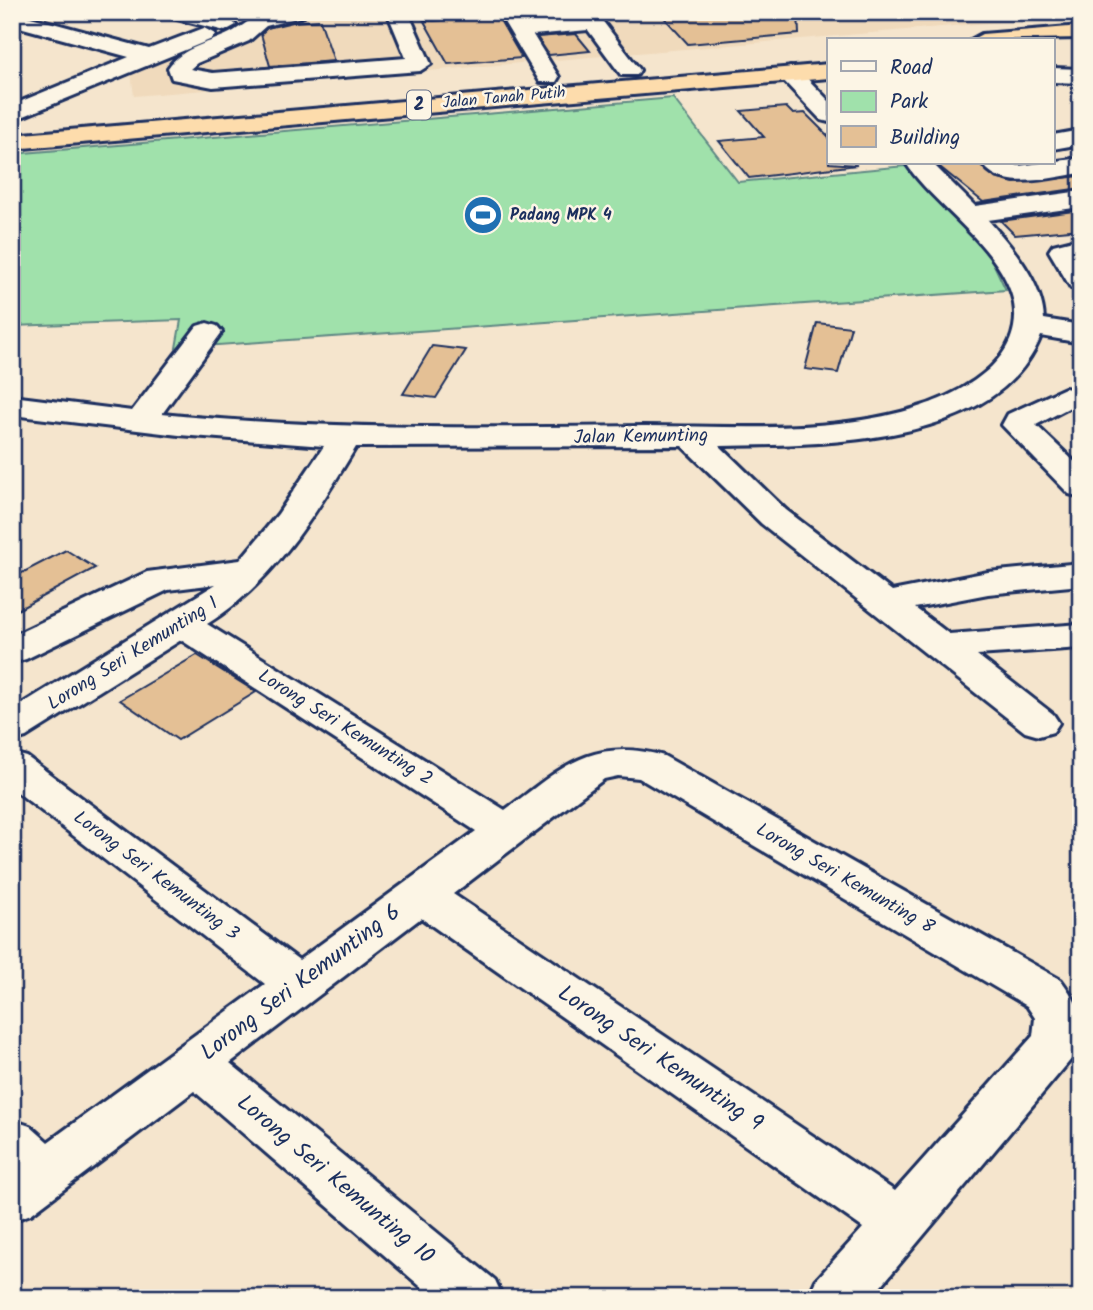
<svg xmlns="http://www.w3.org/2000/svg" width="1093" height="1310" font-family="Kalam,sans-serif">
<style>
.built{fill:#f0dabc}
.green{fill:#a0e1ab;stroke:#5e8884;stroke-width:2}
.building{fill:#e4c095;stroke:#1b2f5e;stroke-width:2}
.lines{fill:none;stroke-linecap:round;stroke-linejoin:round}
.minor-casing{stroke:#1b2f5e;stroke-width:6}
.highway-casing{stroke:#1b2f5e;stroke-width:6}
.minor{fill:#fcf5e5;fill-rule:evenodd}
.highway{fill:#fddcac;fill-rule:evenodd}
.labels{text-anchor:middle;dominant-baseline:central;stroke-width:5;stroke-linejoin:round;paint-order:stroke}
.far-street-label{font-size:16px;fill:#1b2f5e;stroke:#fcf5e5}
.far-poi-label{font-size:16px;font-weight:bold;fill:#1b2f5e;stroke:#fcf5e5;text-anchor:start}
.shield{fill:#fcf5e5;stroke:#5e6a86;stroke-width:2}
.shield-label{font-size:18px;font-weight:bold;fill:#1b2f5e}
.street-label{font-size:19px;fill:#1b2f5e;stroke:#fcf5e5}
.near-street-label{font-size:23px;fill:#1b2f5e;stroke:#fcf5e5}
</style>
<rect width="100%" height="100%" fill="#f5e5cd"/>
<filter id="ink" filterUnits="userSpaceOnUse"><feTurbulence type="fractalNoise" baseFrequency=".0143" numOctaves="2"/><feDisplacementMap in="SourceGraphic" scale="14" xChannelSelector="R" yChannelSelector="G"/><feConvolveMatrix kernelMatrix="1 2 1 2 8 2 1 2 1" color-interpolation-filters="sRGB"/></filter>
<g filter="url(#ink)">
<path class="built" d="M 273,12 L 1081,12 L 1081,15 L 134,96 L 131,72 Z"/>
<path class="green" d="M 673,98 L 738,182 L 905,166 L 986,248 L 1006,290 L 176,348 L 181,320 L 12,326 L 12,154 Z"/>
<path class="building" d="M 534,12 L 558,12 L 563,18 L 527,20 L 523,13 Z
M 659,12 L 798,12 L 799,34 L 688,44 Z
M 497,15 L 522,58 L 448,64 L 424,21 Z
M 320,20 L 334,61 L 270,66 L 261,34 L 267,28 L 293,22 Z
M 576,34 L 590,51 L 549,55 L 537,37 Z
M 786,107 L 793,114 L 805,113 L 829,137 L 829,163 L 857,165 L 749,178 L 719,141 L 764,137 L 741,111 Z
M 935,163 L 979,163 L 995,178 L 1014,183 L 1081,176 L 1081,188 L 983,202 Z
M 1081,210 L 1081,229 L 1015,235 L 1001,221 Z
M 817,323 L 851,327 L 838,373 L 805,369 Z
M 432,346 L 466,350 L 436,398 L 403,394 Z
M 66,550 L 95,568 L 12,613 L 12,578 Z
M 197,655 L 256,692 L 178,740 L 120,700 Z"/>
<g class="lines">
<g class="minor-casing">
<path id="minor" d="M 12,12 L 149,49 L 204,28 L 215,34 L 212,39 L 12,121 L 12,105 L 129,57 L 12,25 Z
M 162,12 L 199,12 L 232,21 L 236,25 L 225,31 L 165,16 Z
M 268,12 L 307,12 L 304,16 L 266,26 L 249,41 L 197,63 L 190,69 L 213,73 L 406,58 L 387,12 L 408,12 L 431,64 L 420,71 L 213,87 L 172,79 L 168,68 C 182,47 208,44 230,33 C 243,26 252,17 268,12 Z
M 415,12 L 454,12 C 446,21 423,21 415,12 Z
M 498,12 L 519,12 L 525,23 L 601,19 L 640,70 L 637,75 L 621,75 L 588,30 L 533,35 L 559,77 L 556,82 L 540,82 Z
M 790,67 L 798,69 L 829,101 L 829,122 L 821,120 L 782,79 L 779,74 Z
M 1053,68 L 1081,69 L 1081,83 L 1053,82 Z
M 1081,130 L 1081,144 L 1053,149 L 1053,135 Z
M 1081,158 L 1081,173 C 1051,177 1002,193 982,163 L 1012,163 L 1018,166 Z
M 906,163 L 932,163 L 975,206 L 1081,191 L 1081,207 L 988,220 C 1012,247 1042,281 1044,319 L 1081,325 L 1081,343 L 1041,336 C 997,448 819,444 720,446 L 786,510 L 892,591 L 988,572 L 1081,563 L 1081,585 L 988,594 L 915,608 L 949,634 L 1081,624 L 1081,648 L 977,655 L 1053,714 L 1059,723 L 1053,732 L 1039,736 L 1025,732 L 762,524 L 682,446 L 356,447 C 315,515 274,582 207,624 L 505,810 C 561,769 590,736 664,756 L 1061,980 C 1080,1006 1090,1025 1073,1057 L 871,1298 L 808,1298 L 816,1280 L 863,1228 L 421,918 L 230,1063 L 495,1280 L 503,1298 L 434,1298 L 194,1091 L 31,1214 L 12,1221 L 12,1120 L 30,1126 L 48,1142 L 265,984 L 12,788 L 12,753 L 27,757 L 299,960 L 476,831 L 181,640 L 26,737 L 12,741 L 12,710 L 216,584 L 168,590 L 26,659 L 12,663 L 12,636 L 147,572 L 240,560 L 278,514 L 324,446 L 179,435 L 12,415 L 12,396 L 132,411 L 197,326 L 207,323 L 217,326 L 222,332 L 162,414 C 323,430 483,428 644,426 C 732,426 827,434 912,409 C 951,398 1006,371 1014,327 C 1026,262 934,209 906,163 ZM 618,776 L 639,778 L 1027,1006 L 1035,1018 L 1033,1036 L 895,1191 L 453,894 L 604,779 Z
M 1081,238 L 1081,290 L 1071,288 L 1049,251 L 1053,245 Z
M 1065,388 L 1076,390 L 1081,397 L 1076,404 L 1036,425 L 1081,468 L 1081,497 L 1069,494 L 1002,425 L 1008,414 Z"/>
</g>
<g class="highway-casing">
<path id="highway" d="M 1081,26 L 1081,38 L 971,40 L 982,34 Z
M 829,64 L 829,78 L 12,149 L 12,135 Z"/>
</g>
<use href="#minor" class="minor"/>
<use href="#highway" class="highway"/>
</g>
</g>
<defs>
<g id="stadium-disc" transform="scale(2.0125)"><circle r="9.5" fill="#1f6fb2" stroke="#fcf5e5"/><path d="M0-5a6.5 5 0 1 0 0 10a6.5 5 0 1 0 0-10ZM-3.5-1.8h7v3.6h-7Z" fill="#fff"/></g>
</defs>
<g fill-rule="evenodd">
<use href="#stadium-disc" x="483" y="215"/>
</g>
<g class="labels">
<g class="far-street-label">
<text transform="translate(504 98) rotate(-5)">Jalan Tanah Putih</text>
</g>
<g class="far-poi-label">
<text x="510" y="215">Padang MPK 4</text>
</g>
<rect class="shield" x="407" y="90.5" width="24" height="29" rx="5"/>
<g class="shield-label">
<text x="419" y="105">2</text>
</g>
<g class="street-label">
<text transform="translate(641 437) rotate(-1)">Jalan Kemunting</text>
<text transform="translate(133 654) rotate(-32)">Lorong Seri Kemunting 1</text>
<text transform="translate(345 728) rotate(32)">Lorong Seri Kemunting 2</text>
<text transform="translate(156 876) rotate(37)">Lorong Seri Kemunting 3</text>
<text transform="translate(845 879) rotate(30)">Lorong Seri Kemunting 8</text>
</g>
<g class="near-street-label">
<text transform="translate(301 983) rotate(-37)">Lorong Seri Kemunting 6</text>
<text transform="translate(660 1059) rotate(34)">Lorong Seri Kemunting 9</text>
<text transform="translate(335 1180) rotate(40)">Lorong Seri Kemunting 10</text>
</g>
</g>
<rect width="1093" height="1310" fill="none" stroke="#fcf5e5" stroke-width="42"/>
<rect x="21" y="21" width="1051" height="1268" fill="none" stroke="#1b2f5e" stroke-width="2.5" filter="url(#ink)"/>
<rect x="827" y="38" width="228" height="126" fill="#fcf5e5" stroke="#a2a6af" stroke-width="2"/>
<rect x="841" y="61" width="35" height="10" fill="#fcf5e5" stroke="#a2a6af" stroke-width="2"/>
<text x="890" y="74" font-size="21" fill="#1b2f5e">Road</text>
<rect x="841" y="91" width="35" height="21" fill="#a0e1ab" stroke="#a2a6af" stroke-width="2"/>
<text x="890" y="108" font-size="21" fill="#1b2f5e">Park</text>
<rect x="841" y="126" width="35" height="21" fill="#e4c095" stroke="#a2a6af" stroke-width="2"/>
<text x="890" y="144" font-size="21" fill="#1b2f5e">Building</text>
</svg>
